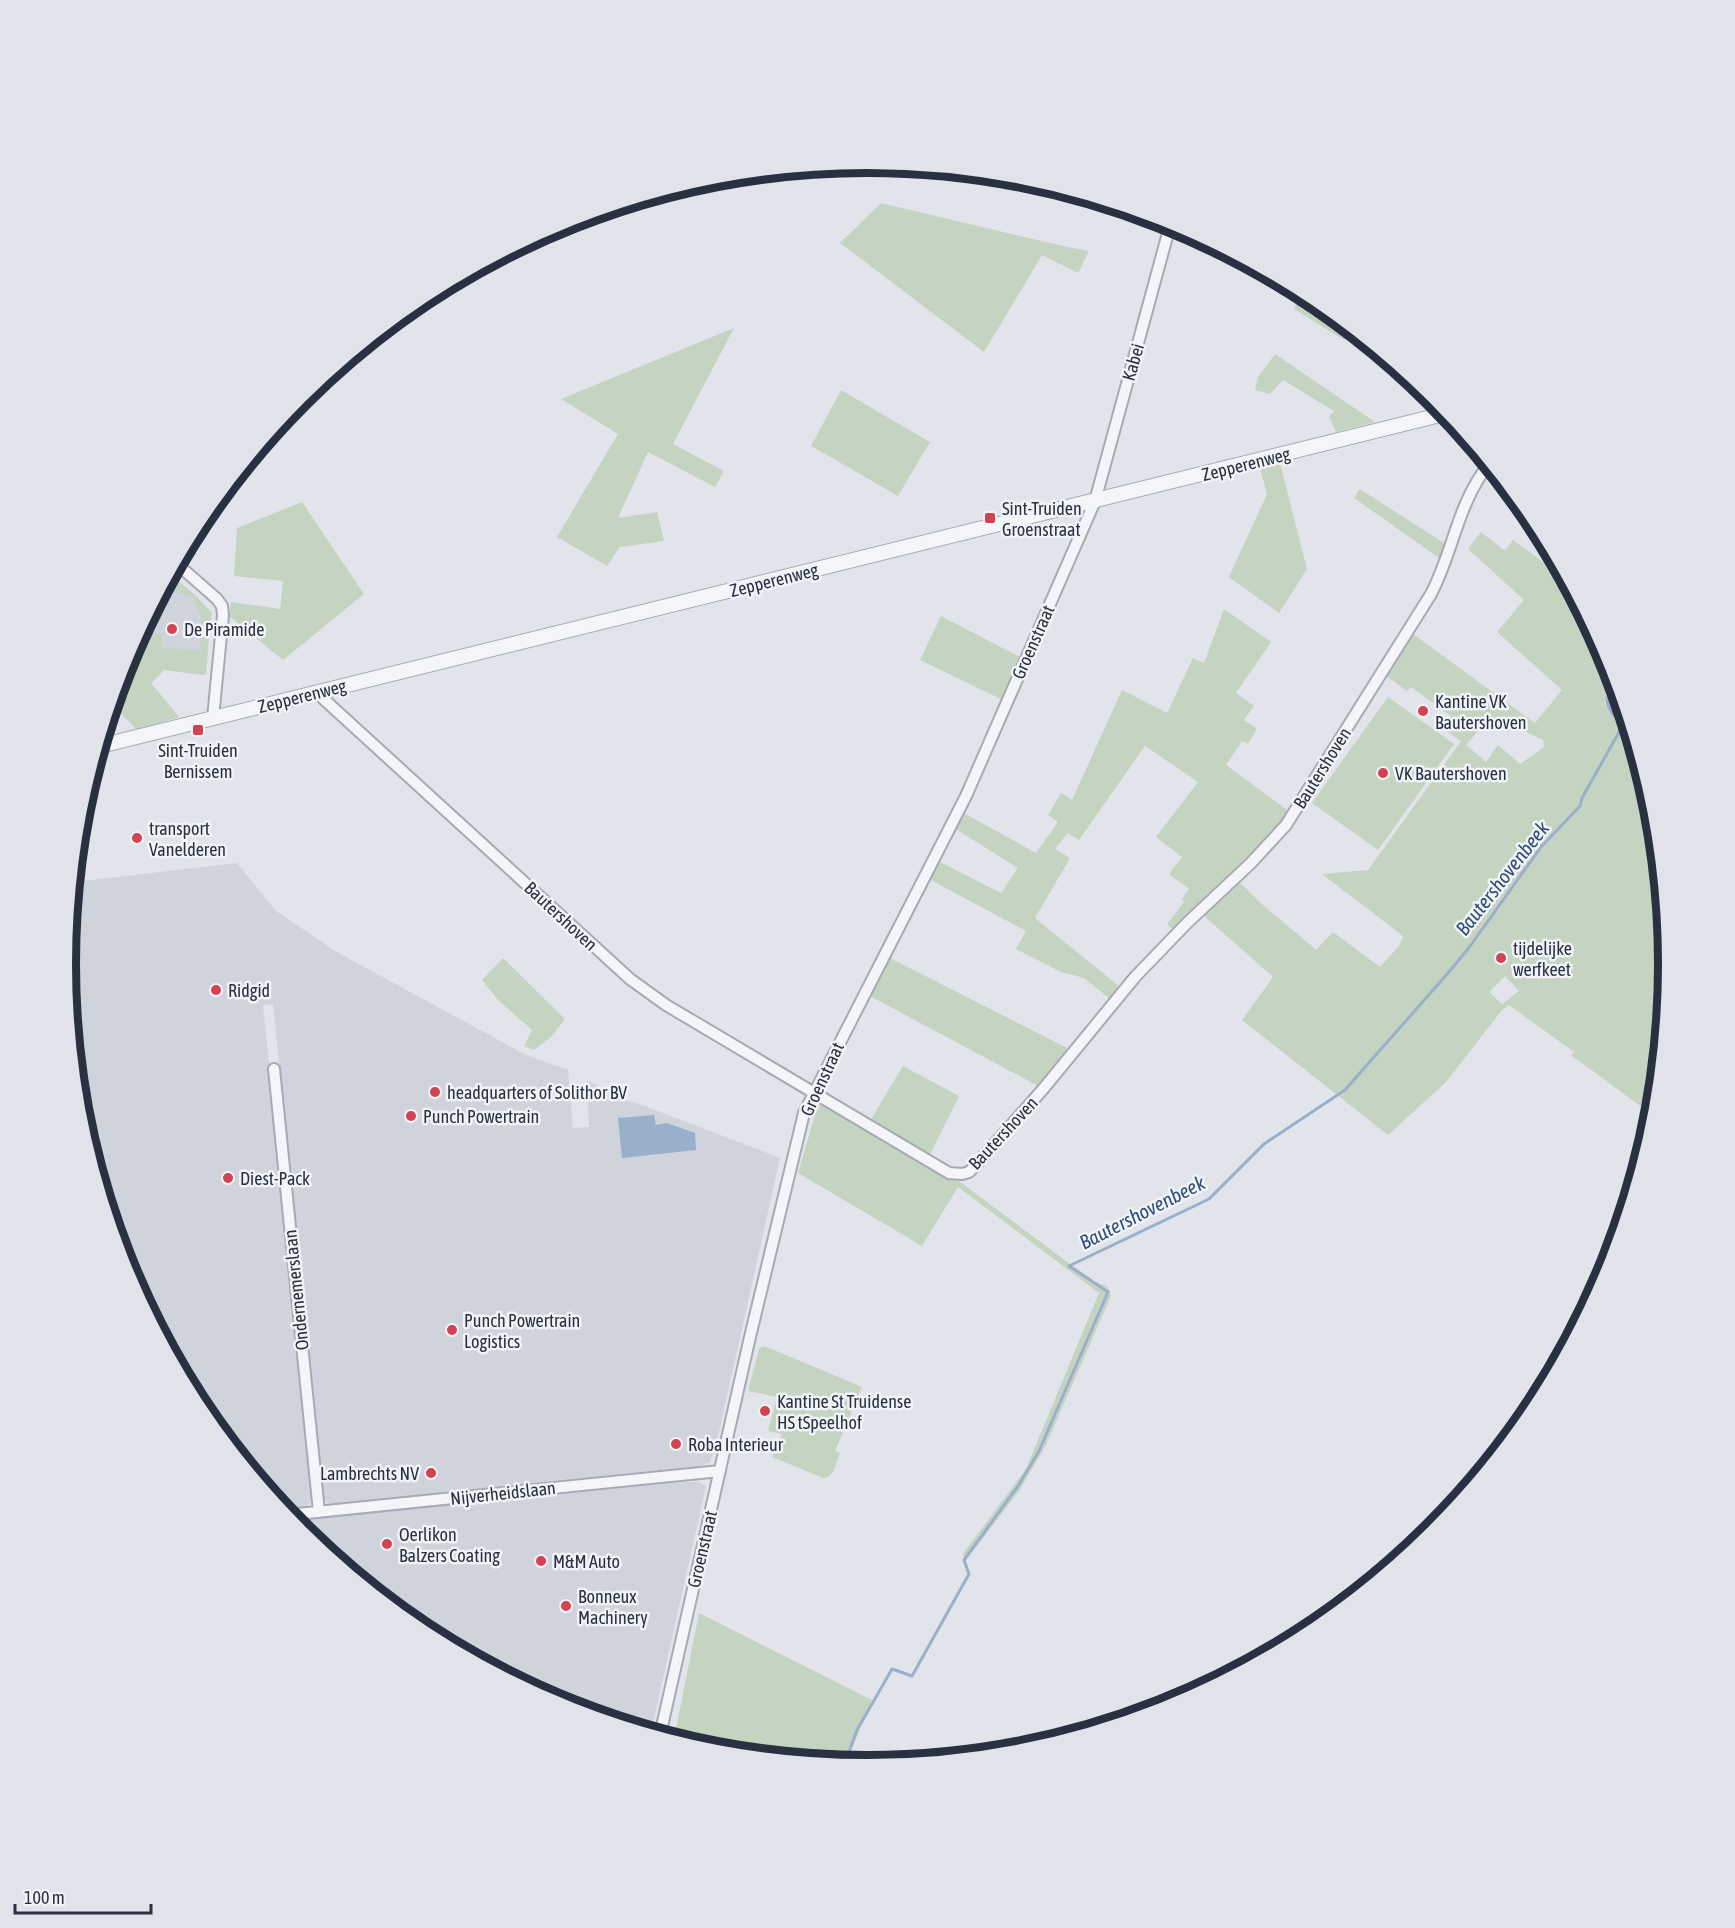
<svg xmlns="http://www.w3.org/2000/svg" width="1735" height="1928" font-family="'Asap Condensed',sans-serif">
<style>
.built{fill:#ced3dc}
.green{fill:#c5d4c1;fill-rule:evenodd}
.water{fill:#9aafcb}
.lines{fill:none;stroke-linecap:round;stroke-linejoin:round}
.stream{stroke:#9aafcb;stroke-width:3}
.minor-casing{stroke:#a6aab4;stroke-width:14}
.tertiary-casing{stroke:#a6aab4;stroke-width:16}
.minor{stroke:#f3f5f8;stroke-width:10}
.tertiary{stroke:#f3f5f8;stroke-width:14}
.poi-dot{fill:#d34250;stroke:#f0f3f7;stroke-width:2}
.labels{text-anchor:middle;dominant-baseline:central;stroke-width:5;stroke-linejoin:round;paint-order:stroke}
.street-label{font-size:18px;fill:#283042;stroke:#f0f3f7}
.poi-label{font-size:18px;fill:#283042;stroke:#f0f3f7;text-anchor:start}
.water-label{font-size:20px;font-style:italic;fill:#314d77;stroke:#f0f3f7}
.rim{fill:none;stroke:#283042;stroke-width:8}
</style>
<rect width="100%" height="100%" fill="#e1e4ea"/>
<path class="built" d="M 172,574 L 207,610 L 203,675 L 164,670 L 151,683 L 127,656 Z
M 237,863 L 276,911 L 335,951 L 524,1054 L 568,1070 L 573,1128 L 589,1127 L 587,1080 L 622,1099 L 642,1105 L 780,1158 L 719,1432 L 710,1462 L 701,1466 L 549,1481 L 332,1505 L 325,1500 L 322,1493 L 273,1004 L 263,1005 L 313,1488 L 312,1500 L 309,1504 L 299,1509 L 284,1510 L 201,1409 L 127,1270 L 81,1120 L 66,964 L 74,882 Z
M 684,1482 L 698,1482 L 706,1486 L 651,1732 L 560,1704 L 422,1630 L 301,1531 L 292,1520 Z"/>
<path class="green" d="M 881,203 L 1067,247 L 1089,251 L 1078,273 L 1042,255 L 984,352 L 840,243 Z
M 1303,292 L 1313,298 L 1352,330 L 1344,340 L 1294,309 Z
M 734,328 L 673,444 L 724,471 L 715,487 L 648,452 L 618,518 L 657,512 L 664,541 L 620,547 L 607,566 L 557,537 L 618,434 L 561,399 Z
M 1275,354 L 1375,422 L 1336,432 L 1329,416 L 1334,411 L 1283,380 L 1270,394 L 1255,390 L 1258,377 Z
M 841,390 L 930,442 L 898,496 L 811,446 Z
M 1280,463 L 1307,569 L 1279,613 L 1229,577 L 1267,494 L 1260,468 Z
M 1360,489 L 1447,545 L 1442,560 L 1354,498 Z
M 302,502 L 364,594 L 283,660 L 229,616 L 231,602 L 280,609 L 283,581 L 234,576 L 237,528 Z
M 1481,532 L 1505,551 L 1513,540 L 1566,579 L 1608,658 L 1616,684 L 1607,694 L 1605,703 L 1608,711 L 1630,731 L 1654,808 L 1669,964 L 1654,1116 L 1571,1055 L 1574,1052 L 1509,1005 L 1502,1010 L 1446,1082 L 1388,1135 L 1242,1020 L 1273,977 L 1203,915 L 1238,881 L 1263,905 L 1316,950 L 1333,932 L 1380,967 L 1399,946 L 1403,936 L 1322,874 L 1368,870 L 1461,741 L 1443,729 L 1451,716 L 1411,687 L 1407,691 L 1385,675 L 1413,634 L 1535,723 L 1562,690 L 1497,632 L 1524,600 L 1468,549 ZM 1494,721 L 1508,733 L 1511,725 L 1543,740 L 1544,747 L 1520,764 L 1498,745 L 1486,762 L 1466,745 L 1485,723 L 1490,726 ZM 1505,976 L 1519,991 L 1502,1004 L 1489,992 Z
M 171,575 L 195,595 L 212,613 L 210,626 L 201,625 L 201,616 L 192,596 L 167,591 L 161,622 L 148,621 L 147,633 L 162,634 L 162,647 L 200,651 L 201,637 L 209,638 L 206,675 L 164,670 L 151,683 L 179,717 L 137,730 L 113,705 L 127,657 Z
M 1224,609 L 1271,642 L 1236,693 L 1254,706 L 1244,720 L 1257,729 L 1248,744 L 1242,741 L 1226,765 L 1290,812 L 1258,848 L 1172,929 L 1167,924 L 1184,902 L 1182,899 L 1189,889 L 1169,874 L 1182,857 L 1156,837 L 1198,782 L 1145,746 L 1079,840 L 1068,833 L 1055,849 L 1070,858 L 1035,918 L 1120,987 L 1110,999 L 1084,978 L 1061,972 L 1016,949 L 1026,931 L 929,879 L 938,861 L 1001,893 L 1018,868 L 954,828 L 962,812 L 1036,853 L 1058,822 L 1048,815 L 1061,793 L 1072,800 L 1122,690 L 1167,713 L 1193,658 L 1204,663 Z
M 941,616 L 1022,658 L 1003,700 L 920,660 Z
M 1388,697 L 1454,744 L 1378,850 L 1312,803 Z
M 888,957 L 1071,1050 L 1040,1087 L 868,995 Z
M 503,958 L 565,1019 L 551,1037 L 534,1050 L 524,1046 L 532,1030 L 498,1000 L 482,980 Z
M 903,1066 L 959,1096 L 929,1156 L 870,1121 Z
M 818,1105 L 825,1105 L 960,1182 L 1066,1261 L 1096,1282 L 1108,1287 L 1111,1296 L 1046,1445 L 1019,1491 L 967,1559 L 962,1555 L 1026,1469 L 1099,1293 L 958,1187 L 922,1246 L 798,1173 Z
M 762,1347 L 767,1347 L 862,1387 L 835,1451 L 840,1453 L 833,1472 L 828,1477 L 823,1478 L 772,1457 L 782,1434 L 768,1431 L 777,1397 L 748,1391 L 759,1349 Z
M 699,1613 L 872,1700 L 846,1763 L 711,1750 L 674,1739 Z"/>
<path class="water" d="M 1616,684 L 1630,731 C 1612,719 1594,701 1616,684 Z
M 654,1115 L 656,1125 L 667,1123 L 695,1133 L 696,1150 L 622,1158 L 618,1118 Z"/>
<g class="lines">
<path class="stream" d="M 845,1763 L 857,1730 L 892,1669 L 912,1676 L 969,1574 L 964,1560 L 1018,1486 L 1039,1451 L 1108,1292 L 1069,1266 L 1209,1199 L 1264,1144 L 1345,1090 L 1448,973 L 1468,949 L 1541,847 L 1580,806 L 1582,798 L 1623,725"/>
<g class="minor-casing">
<path id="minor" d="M 177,564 L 217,599 L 222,606 L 223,615 L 213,718
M 317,693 L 630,979 L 666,1005 L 949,1173 L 962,1174 L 969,1172 L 976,1165 L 1044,1088 L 1135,977 L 1187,923 L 1251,863 L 1286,825 L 1431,594 C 1454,550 1457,504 1489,464
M 274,1069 L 319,1512
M 287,1515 L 720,1471
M 660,1735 L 750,1337 L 804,1113 L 966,796 L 1088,517 L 1095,501 L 1171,222"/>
</g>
<g class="tertiary-casing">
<path id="tertiary" d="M 100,746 L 1448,413"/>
</g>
<use href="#minor" class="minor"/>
<use href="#tertiary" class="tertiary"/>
</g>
<g class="poi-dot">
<rect x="984" y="512" width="12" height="12" rx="3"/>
<circle cx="172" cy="629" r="6"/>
<circle cx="1423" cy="711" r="6"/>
<rect x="192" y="724" width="12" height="12" rx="3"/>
<circle cx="1383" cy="773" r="6"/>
<circle cx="137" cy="838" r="6"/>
<circle cx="1501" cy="958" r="6"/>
<circle cx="216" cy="990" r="6"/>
<circle cx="435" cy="1092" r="6"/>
<circle cx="411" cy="1116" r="6"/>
<circle cx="228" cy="1178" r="6"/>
<circle cx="452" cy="1330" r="6"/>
<circle cx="765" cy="1411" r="6"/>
<circle cx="676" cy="1444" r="6"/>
<circle cx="431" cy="1473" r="6"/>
<circle cx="387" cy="1544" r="6"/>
<circle cx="541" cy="1561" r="6"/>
<circle cx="566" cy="1606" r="6"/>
</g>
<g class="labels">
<g class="street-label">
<text transform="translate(1133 362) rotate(-74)">Kabei</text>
<text transform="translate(1246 464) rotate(-14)">Zepperenweg</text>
<text transform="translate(774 580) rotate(-14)">Zepperenweg</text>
<text transform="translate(1033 642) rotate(-66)">Groenstraat</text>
<text transform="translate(302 696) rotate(-14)">Zepperenweg</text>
<text transform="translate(1322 768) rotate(-58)">Bautershoven</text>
<text transform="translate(561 916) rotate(43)">Bautershoven</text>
<text transform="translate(822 1079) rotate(-65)">Groenstraat</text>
<text transform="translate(1003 1133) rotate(-47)">Bautershoven</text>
<text transform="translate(296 1290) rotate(-96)">Ondernemerslaan</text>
<text transform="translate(503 1493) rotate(-6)">Nijverheidslaan</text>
<text transform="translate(702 1549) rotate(-77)">Groenstraat</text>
</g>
<g class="poi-label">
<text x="1002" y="508">Sint-Truiden<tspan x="1002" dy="21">Groenstraat</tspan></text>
<text x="184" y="629">De Piramide</text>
<text x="1435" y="701">Kantine VK<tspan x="1435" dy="21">Bautershoven</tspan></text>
<text x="198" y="750" text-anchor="middle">Sint-Truiden<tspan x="198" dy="21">Bernissem</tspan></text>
<text x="1395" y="773">VK Bautershoven</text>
<text x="149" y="828">transport<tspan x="149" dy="21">Vanelderen</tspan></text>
<text x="1513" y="948">tijdelijke<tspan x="1513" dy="21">werfkeet</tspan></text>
<text x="228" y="990">Ridgid</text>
<text x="447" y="1092">headquarters of Solithor BV</text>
<text x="423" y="1116">Punch Powertrain</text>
<text x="240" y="1178">Diest-Pack</text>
<text x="464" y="1320">Punch Powertrain<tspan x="464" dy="21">Logistics</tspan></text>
<text x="777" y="1401">Kantine St Truidense<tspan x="777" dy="21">HS tSpeelhof</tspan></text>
<text x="688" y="1444">Roba Interieur</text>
<text x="419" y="1473" text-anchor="end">Lambrechts NV</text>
<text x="399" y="1534">Oerlikon<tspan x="399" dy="21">Balzers Coating</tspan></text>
<text x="553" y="1561">M&amp;M Auto</text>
<text x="578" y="1596">Bonneux<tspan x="578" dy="21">Machinery</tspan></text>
</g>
<g class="water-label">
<text transform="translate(1502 878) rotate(-52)">Bautershovenbeek</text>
<text transform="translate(1142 1212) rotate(-27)">Bautershovenbeek</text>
</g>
</g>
<path d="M0 0H1735V1928H0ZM76 964a791 791 0 1 1 1582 0a791 791 0 1 1-1582 0Z" fill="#e0e3e9" fill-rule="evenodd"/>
<path class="rim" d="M76 964a791 791 0 1 1 1582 0a791 791 0 1 1-1582 0Z"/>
<path d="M15 1904v9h136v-9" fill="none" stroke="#283042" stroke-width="3"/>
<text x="24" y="1904" font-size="18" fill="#283042" stroke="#f0f3f7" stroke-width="4.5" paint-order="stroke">100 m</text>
</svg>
